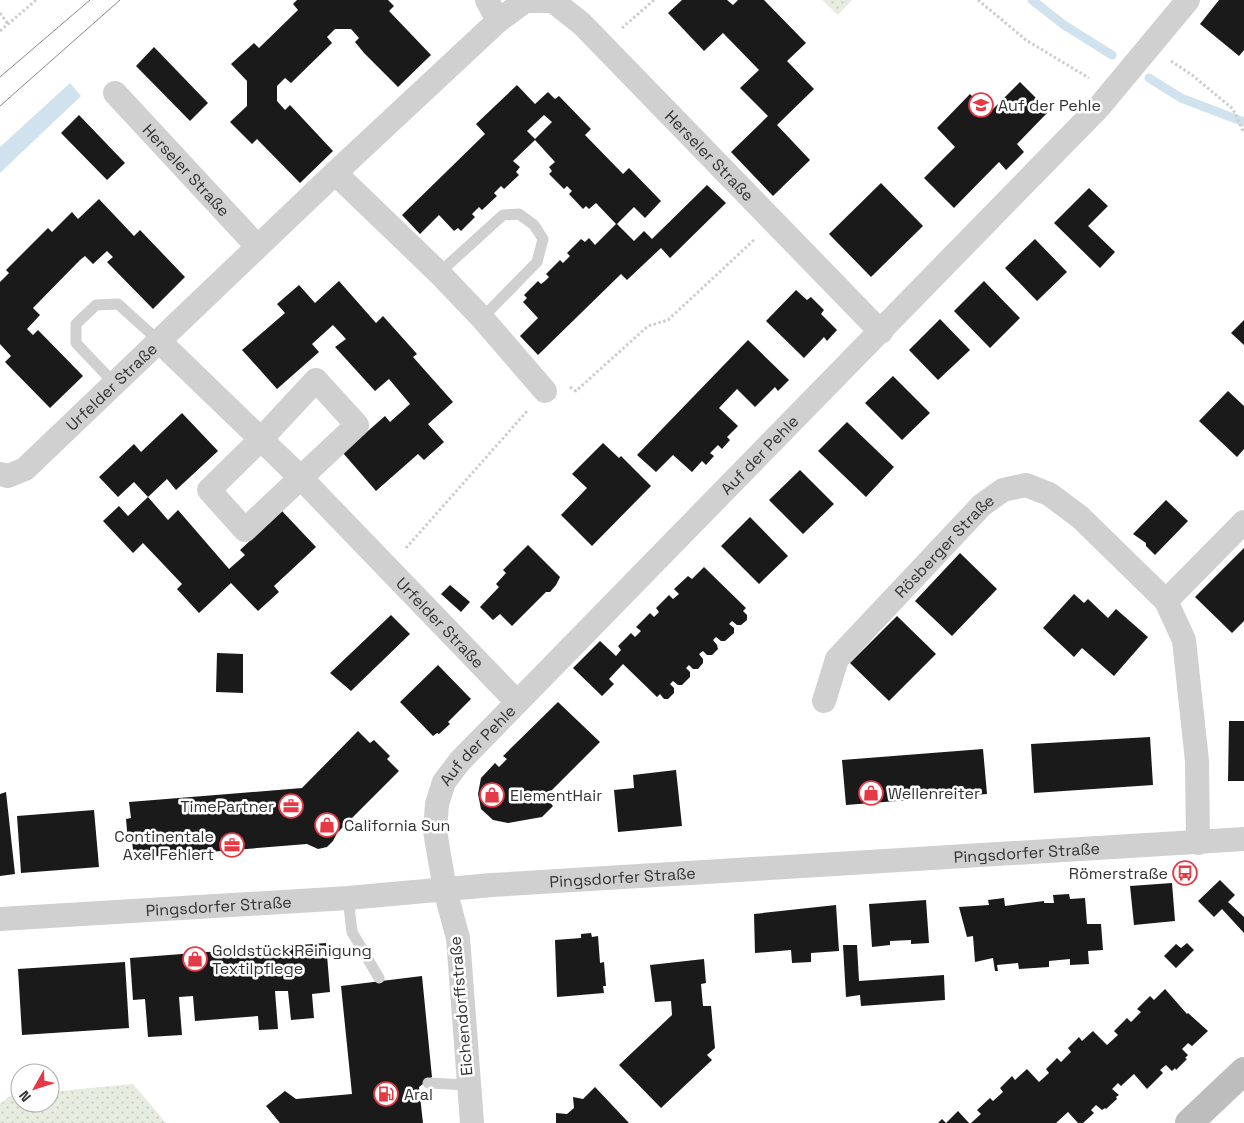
<svg xmlns="http://www.w3.org/2000/svg" width="1244" height="1123" font-family="'Space Grotesk',sans-serif">
<style>
.park{fill:url(#park-dots)}
.water{fill:#cfe2ee}
.lines{fill:none;stroke-linecap:round;stroke-linejoin:round}
.stream{stroke:#cfe2ee;stroke-width:9}
.building{fill:#1a1a1a;fill-rule:evenodd}
.path{stroke:#cdcdcd;stroke-width:3;stroke-dasharray:2.5 2.5;stroke-linecap:butt}
.lane{stroke:#d0d0d0;stroke-width:11}
.street{stroke:#d0d0d0;stroke-width:24}
.secondary{stroke:#bdbdbd;stroke-width:28}
.tram{stroke:#888;stroke-width:1}
.labels{text-anchor:middle;dominant-baseline:central;stroke-width:5;stroke-linejoin:round;paint-order:stroke}
.poi-label{font-size:16px;fill:#333;stroke:#fff;text-anchor:start}
.street-label{font-size:16px;fill:#333;stroke:#fff}
</style>
<defs>
<pattern id="park-dots" width="8" height="8" patternUnits="userSpaceOnUse" patternTransform="scale(1.25)"><rect width="8" height="8" fill="#e6ecdf"/><path d="M2 2h.1M6 6h.1" fill="none" stroke="#c6cbc0" stroke-width="1.8" stroke-linecap="round"/></pattern>
</defs>
<rect width="100%" height="100%" fill="#fff"/>
<path class="park" d="M 822,0 L 852,0 L 838,15 Z
M 133,1084 L 166,1123 L 0,1123 L 0,1104 L 10,1096 L 20,1095 L 20,1103 L 50,1103 L 50,1092 Z"/>
<path class="water" d="M 70,83 L 81,96 L 0,173 L 0,147 Z"/>
<g class="lines">
<path class="stream" d="M 1032,0 L 1064,25 L 1112,55
M 1149,78 L 1181,98 L 1244,122"/>
</g>
<path class="building" d="M 297,0 L 388,0 L 394,6 L 389,11 L 431,55 L 398,87 L 364,53 L 355,42 L 359,38 L 351,29 L 335,29 L 327,37 L 332,43 L 291,83 L 285,78 L 277,86 L 277,101 L 285,110 L 290,105 L 333,151 L 300,183 L 257,139 L 252,144 L 230,122 L 247,106 L 247,81 L 231,64 L 254,43 L 259,48 L 298,10 L 293,4 Z
M 682,0 L 727,0 L 733,5 L 738,0 L 764,0 L 806,43 L 787,61 L 814,89 L 777,125 L 810,160 L 773,196 L 731,152 L 768,116 L 740,88 L 759,70 L 723,33 L 704,51 L 668,13 Z
M 1219,0 L 1244,0 L 1244,50 L 1239,56 L 1200,24 Z
M 154,47 L 208,103 L 190,121 L 136,66 Z
M 1020,82 L 1049,111 L 1017,144 L 1024,152 L 1006,170 L 999,162 L 954,208 L 924,178 L 955,147 L 937,128 L 970,94 L 989,113 Z
M 517,85 L 535,104 L 548,92 L 555,99 L 559,96 L 591,129 L 585,135 L 623,174 L 629,168 L 661,201 L 645,218 L 634,207 L 617,224 L 634,241 L 644,231 L 652,239 L 707,185 L 726,203 L 670,258 L 661,248 L 627,280 L 621,274 L 538,355 L 520,336 L 538,318 L 523,302 L 527,298 L 524,295 L 538,281 L 541,284 L 545,281 L 549,277 L 546,274 L 560,260 L 563,263 L 570,256 L 567,253 L 581,239 L 585,242 L 589,238 L 595,245 L 616,224 L 596,203 L 589,209 L 586,206 L 583,209 L 569,194 L 572,191 L 567,186 L 564,189 L 549,174 L 552,171 L 549,167 L 555,162 L 535,140 L 513,161 L 520,167 L 516,172 L 519,175 L 504,189 L 501,186 L 494,193 L 497,196 L 482,210 L 479,207 L 472,214 L 475,217 L 461,231 L 458,228 L 454,231 L 439,215 L 420,234 L 402,215 L 485,134 L 476,124 ZM 544,115 L 552,122 L 535,139 L 527,131 Z
M 79,115 L 125,163 L 107,180 L 61,133 Z
M 881,183 L 923,226 L 871,277 L 829,234 Z
M 1089,188 L 1108,206 L 1088,226 L 1115,252 L 1100,268 L 1054,223 Z
M 99,199 L 134,236 L 140,230 L 185,277 L 153,309 L 107,262 L 113,257 L 107,251 L 93,264 L 85,256 L 80,260 L 33,308 L 40,315 L 27,329 L 33,335 L 38,330 L 83,376 L 50,408 L 5,362 L 11,356 L 0,344 L 0,282 L 9,273 L 6,270 L 48,228 L 52,232 L 72,212 L 78,219 Z
M 1035,239 L 1067,272 L 1037,301 L 1005,268 Z
M 339,281 L 376,323 L 383,316 L 417,354 L 413,357 L 453,402 L 428,424 L 444,442 L 424,460 L 418,454 L 376,491 L 343,453 L 385,416 L 390,422 L 410,404 L 389,379 L 375,391 L 335,347 L 346,339 L 333,325 L 312,344 L 319,352 L 277,389 L 242,350 L 285,313 L 277,304 L 299,285 L 315,303 Z
M 984,281 L 1020,318 L 990,348 L 954,311 Z
M 796,290 L 807,300 L 811,297 L 824,310 L 821,314 L 837,330 L 827,341 L 824,337 L 804,358 L 766,321 Z
M 940,319 L 970,350 L 938,380 L 909,350 Z
M 1244,320 L 1244,345 L 1231,333 Z
M 748,340 L 789,380 L 778,391 L 775,387 L 755,407 L 737,389 L 719,408 L 738,426 L 727,437 L 730,440 L 722,449 L 718,445 L 710,453 L 714,456 L 706,465 L 702,461 L 692,472 L 673,455 L 656,472 L 637,455 Z
M 893,376 L 930,413 L 902,440 L 865,403 Z
M 1228,391 L 1244,406 L 1244,449 L 1237,457 L 1199,421 Z
M 182,413 L 218,451 L 176,490 L 167,479 L 148,497 L 134,482 L 118,497 L 99,477 L 134,444 L 141,452 Z
M 847,422 L 894,467 L 866,497 L 818,451 Z
M 603,443 L 619,458 L 621,456 L 651,486 L 592,546 L 561,515 L 587,488 L 572,474 Z
M 800,470 L 834,504 L 803,534 L 769,500 Z
M 148,497 L 168,520 L 178,510 L 229,569 L 245,555 L 240,550 L 282,511 L 316,547 L 274,586 L 279,592 L 258,611 L 231,583 L 199,613 L 177,589 L 182,584 L 143,543 L 133,553 L 103,521 L 119,506 L 128,516 Z
M 1166,500 L 1188,521 L 1155,555 L 1146,546 L 1146,543 L 1133,534 Z
M 750,517 L 788,556 L 759,584 L 721,546 Z
M 528,545 L 560,577 L 556,585 L 550,592 L 546,592 L 512,626 L 500,614 L 493,620 L 480,607 L 499,587 L 496,584 L 506,573 L 503,570 Z
M 1244,548 L 1244,621 L 1232,633 L 1195,597 Z
M 960,553 L 997,589 L 952,636 L 915,601 Z
M 704,567 L 746,608 L 743,611 L 747,615 L 747,620 L 741,625 L 737,625 L 732,621 L 729,624 L 734,628 L 734,633 L 725,641 L 721,641 L 716,637 L 713,640 L 717,645 L 718,649 L 712,655 L 707,655 L 703,651 L 699,654 L 703,659 L 703,663 L 698,669 L 693,669 L 689,665 L 686,668 L 690,672 L 690,677 L 682,685 L 678,685 L 673,681 L 670,684 L 674,688 L 674,693 L 668,699 L 664,699 L 660,694 L 657,697 L 623,664 L 609,679 L 614,684 L 602,696 L 573,668 L 600,641 L 616,656 L 621,650 L 618,646 L 631,633 L 635,637 L 641,631 L 636,627 L 650,613 L 654,617 L 659,612 L 656,608 L 669,595 L 673,599 L 679,594 L 674,589 L 688,576 L 692,579 Z
M 450,585 L 470,602 L 461,612 L 441,594 Z
M 1074,594 L 1084,603 L 1088,599 L 1108,618 L 1116,609 L 1148,637 L 1114,676 L 1082,648 L 1074,657 L 1043,628 Z
M 391,615 L 410,634 L 351,691 L 330,673 Z
M 897,616 L 936,654 L 889,701 L 850,663 Z
M 217,653 L 243,654 L 243,693 L 216,692 Z
M 438,665 L 471,699 L 448,722 L 450,724 L 439,734 L 437,733 L 433,736 L 400,702 Z
M 558,702 L 600,742 L 545,797 L 553,806 L 542,817 L 508,823 L 493,820 L 481,809 L 478,794 L 481,778 L 495,763 L 499,767 L 507,759 L 503,756 Z
M 1229,721 L 1244,721 L 1244,781 L 1228,781 Z
M 358,731 L 370,743 L 374,740 L 390,756 L 387,759 L 399,771 L 337,833 L 333,841 L 327,847 L 318,849 L 307,844 L 134,858 L 132,841 L 128,842 L 126,819 L 131,818 L 129,802 L 302,788 Z
M 1150,737 L 1153,785 L 1034,793 L 1031,744 Z
M 983,749 L 987,794 L 846,805 L 842,760 Z
M 676,770 L 682,826 L 618,832 L 614,790 L 634,788 L 633,775 Z
M 6,792 L 15,874 L 0,876 L 0,794 Z
M 94,810 L 99,867 L 21,873 L 17,816 Z
M 1220,880 L 1235,895 L 1228,902 L 1244,917 L 1244,933 L 1222,909 L 1214,917 L 1198,901 Z
M 1172,883 L 1175,921 L 1134,925 L 1130,886 Z
M 1069,894 L 1070,899 L 1085,898 L 1087,924 L 1101,924 L 1103,950 L 1088,951 L 1089,964 L 1070,965 L 1070,959 L 1049,961 L 1049,967 L 1019,969 L 1018,963 L 997,965 L 998,971 L 995,971 L 993,958 L 975,962 L 973,936 L 967,937 L 959,907 L 989,905 L 988,900 L 1004,898 L 1005,906 L 1044,901 L 1044,903 L 1054,903 L 1053,895 Z
M 926,900 L 929,943 L 911,944 L 911,940 L 890,941 L 890,945 L 872,947 L 869,904 Z
M 836,905 L 839,951 L 811,953 L 811,962 L 792,963 L 791,950 L 755,953 L 754,914 Z
M 591,933 L 592,937 L 598,936 L 600,963 L 604,962 L 606,986 L 603,986 L 604,993 L 557,997 L 555,940 L 581,938 L 581,934 Z
M 326,943 L 330,992 L 312,994 L 314,1018 L 291,1020 L 288,991 L 275,991 L 278,1029 L 259,1030 L 258,1016 L 195,1021 L 193,996 L 179,997 L 182,1035 L 148,1037 L 145,999 L 133,1000 L 130,958 Z
M 1187,943 L 1194,950 L 1176,968 L 1164,956 L 1176,944 L 1181,948 Z
M 843,945 L 857,945 L 859,981 L 944,975 L 945,1000 L 861,1006 L 860,995 L 846,997 Z
M 704,959 L 706,983 L 701,984 L 703,1006 L 711,1006 L 715,1048 L 707,1055 L 712,1060 L 661,1108 L 619,1065 L 672,1015 L 671,1001 L 655,1002 L 650,965 Z
M 125,962 L 129,1028 L 22,1035 L 18,969 Z
M 422,976 L 432,1077 L 419,1087 L 423,1123 L 280,1123 L 266,1106 L 285,1091 L 296,1099 L 352,1094 L 341,986 Z
M 1165,989 L 1187,1014 L 1188,1013 L 1208,1031 L 1192,1046 L 1188,1043 L 1182,1049 L 1188,1055 L 1185,1058 L 1187,1059 L 1176,1070 L 1175,1068 L 1172,1071 L 1166,1065 L 1160,1070 L 1163,1073 L 1147,1089 L 1134,1074 L 1121,1086 L 1118,1083 L 1112,1089 L 1119,1095 L 1116,1097 L 1117,1099 L 1106,1109 L 1105,1108 L 1102,1110 L 1096,1105 L 1091,1110 L 1094,1113 L 1083,1123 L 1078,1123 L 1068,1112 L 1056,1123 L 971,1123 L 981,1114 L 977,1110 L 990,1098 L 993,1101 L 1003,1092 L 1000,1088 L 1012,1076 L 1015,1080 L 1027,1069 L 1039,1082 L 1049,1073 L 1046,1069 L 1057,1058 L 1061,1062 L 1071,1052 L 1068,1048 L 1079,1037 L 1082,1041 L 1093,1031 L 1107,1045 L 1118,1035 L 1114,1031 L 1127,1018 L 1131,1022 L 1141,1012 L 1137,1009 L 1150,996 L 1154,1000 Z
M 595,1087 L 629,1123 L 556,1123 L 556,1113 L 567,1114 L 574,1108 L 573,1097 L 583,1099 Z
M 958,1111 L 969,1123 L 938,1123 L 942,1119 L 946,1123 Z"/>
<g class="lines">
<path class="path" d="M 978,0 L 1026,40 L 1089,78
M 0,13 L 8,24
M 622,28 L 654,0
M 0,31 L 36,0
M 1171,61 L 1192,75 L 1233,109 L 1244,133
M 570,387 L 576,391 L 648,326 L 668,320 L 755,239
M 406,548 L 528,410"/>
<path class="lane" d="M 439,273 L 503,215 L 519,214 L 534,225 L 543,239 L 537,262 L 482,318
M 114,383 L 76,343 L 76,324 L 96,305 L 118,304 L 159,341
M 348,898 L 352,932 L 379,978
M 428,1083 L 468,1085"/>
<g class="street">
<path d="M 487,0 L 498,21"/>
<path id="s1" d="M 115,93 L 257,246"/>
<path d="M 335,173 L 439,273 L 482,318 L 545,391"/>
<path id="s2" d="M 159,341 L 335,173 L 498,21 L 525,1 L 553,1 L 582,24 L 881,332"/>
<path d="M 316,380 L 357,425 L 245,530 L 209,490 L 261,439 Z"/>
<path id="s3" d="M 0,474 L 8,476 L 25,469 L 159,341 L 301,478 L 517,702"/>
<path d="M 1166,601 L 1244,522"/>
<path id="s4" d="M 824,701 L 837,659 L 982,505 L 1003,490 L 1026,485 L 1049,494 L 1080,517 L 1166,601 L 1184,640 L 1197,761 L 1198,843"/>
<path id="s5" d="M 0,919 L 348,898 L 492,885 L 1244,839"/>
<path id="s6" d="M 472,1123 L 458,938 L 445,890 L 435,831 L 437,804 L 444,782 L 460,761 L 1099,107 L 1188,0"/>
</g>
<path class="secondary" d="M 1189,1123 L 1244,1071"/>
<path class="tram" d="M 0,77 L 90,0
M 0,106 L 120,0"/>
</g>
<defs>
<g id="school-ring" transform="scale(1.25)"><circle r="9.5" fill="#fff" stroke="#e63946" stroke-width="1.5"/><path d="M0-5L7-2L0 1L-7-2ZM-4 1L0 2.5L4 1V4Q0 6-4 4Z" fill="#e63946"/></g>
<g id="shop-ring" transform="scale(1.25)"><circle r="9.5" fill="#fff" stroke="#e63946" stroke-width="1.5"/><path d="M-5-2.5h2.3a2.7 3.5 0 0 1 5.4 0H5L5.5 6h-11ZM-1.5-2.5h3a1.5 2.3 0 0 0-3 0Z" fill="#e63946"/></g>
<g id="office-ring" transform="scale(1.25)"><circle r="9.5" fill="#fff" stroke="#e63946" stroke-width="1.5"/><path d="M-6-3h4V-5.5h4V-3h4V5H-6ZM-1-4.5V-3h2v-1.5ZM-6 0V1H6V0Z" fill="#e63946"/></g>
<g id="bus-ring" transform="scale(1.25)"><circle r="9.5" fill="#fff" stroke="#e63946" stroke-width="1.5"/><path d="M-5-6H5V4H4V6H2V4H-2V6H-4V4H-5ZM-3.5-4V0h7V-4ZM-3.5 1.2v1.5H-2V1.2ZM2 1.2v1.5H3.5V1.2Z" fill="#e63946"/></g>
<g id="fuel-ring" transform="scale(1.25)"><circle r="9.5" fill="#fff" stroke="#e63946" stroke-width="1.5"/><path d="M-5.5-6h7V0h2V4h1.3V-2.5L3-4.5l.8-.8L6-3V5H2.5V1h-1V6h-7ZM-4.2-4.7v3.2H.2V-4.7Z" fill="#e63946"/></g>
</defs>
<g fill-rule="evenodd">
<use href="#school-ring" x="981" y="105"/>
<use href="#shop-ring" x="871" y="793"/>
<use href="#shop-ring" x="492" y="795"/>
<use href="#office-ring" x="291" y="806"/>
<use href="#shop-ring" x="327" y="825"/>
<use href="#office-ring" x="232" y="845"/>
<use href="#bus-ring" x="1185" y="873"/>
<use href="#shop-ring" x="195" y="959"/>
<use href="#fuel-ring" x="386" y="1094"/>
</g>
<g class="labels">
<g class="poi-label">
<text x="998" y="105">Auf der Pehle</text>
<text x="888" y="793">Wellenreiter</text>
<text x="510" y="795">ElementHair</text>
<text x="274" y="806" text-anchor="end">TimePartner</text>
<text x="344" y="825">California Sun</text>
<text x="214" y="836" text-anchor="end">Continentale<tspan x="214" dy="18">Axel Fehlert</tspan></text>
<text x="1168" y="873" text-anchor="end">Römerstraße</text>
<text x="212" y="950">Goldstück Reinigung<tspan x="212" dy="18">Textilpflege</tspan></text>
<text x="404" y="1094">Aral</text>
</g>
<g class="street-label">
<text stroke="none"><textPath href="#s2" startOffset="748">Herseler Straße</textPath></text>
<text stroke="none"><textPath href="#s1" startOffset="105">Herseler Straße</textPath></text>
<text stroke="none"><textPath href="#s3" startOffset="146">Urfelder Straße</textPath></text>
<text stroke="none"><textPath href="#s6" startOffset="800">Auf der Pehle</textPath></text>
<text stroke="none"><textPath href="#s4" startOffset="200">Rösberger Straße</textPath></text>
<text stroke="none"><textPath href="#s3" startOffset="610">Urfelder Straße</textPath></text>
<text stroke="none"><textPath href="#s6" startOffset="395">Auf der Pehle</textPath></text>
<text stroke="none"><textPath href="#s5" startOffset="1029">Pingsdorfer Straße</textPath></text>
<text stroke="none"><textPath href="#s5" startOffset="624">Pingsdorfer Straße</textPath></text>
<text stroke="none"><textPath href="#s5" startOffset="219">Pingsdorfer Straße</textPath></text>
<text transform="translate(461 1006) rotate(-95)">Eichendorffstraße</text>
</g>
</g>
<g transform="translate(35 1088) rotate(231)"><circle r="24" fill="#ffffff" stroke="#adadad"/>
<path d="M0-4L9 19L0 12L-9 19Z" fill="#e63946"/>
<text y="-8" font-size="14" font-weight="bold" text-anchor="middle" fill="#333333">N</text>
</g>
</svg>
